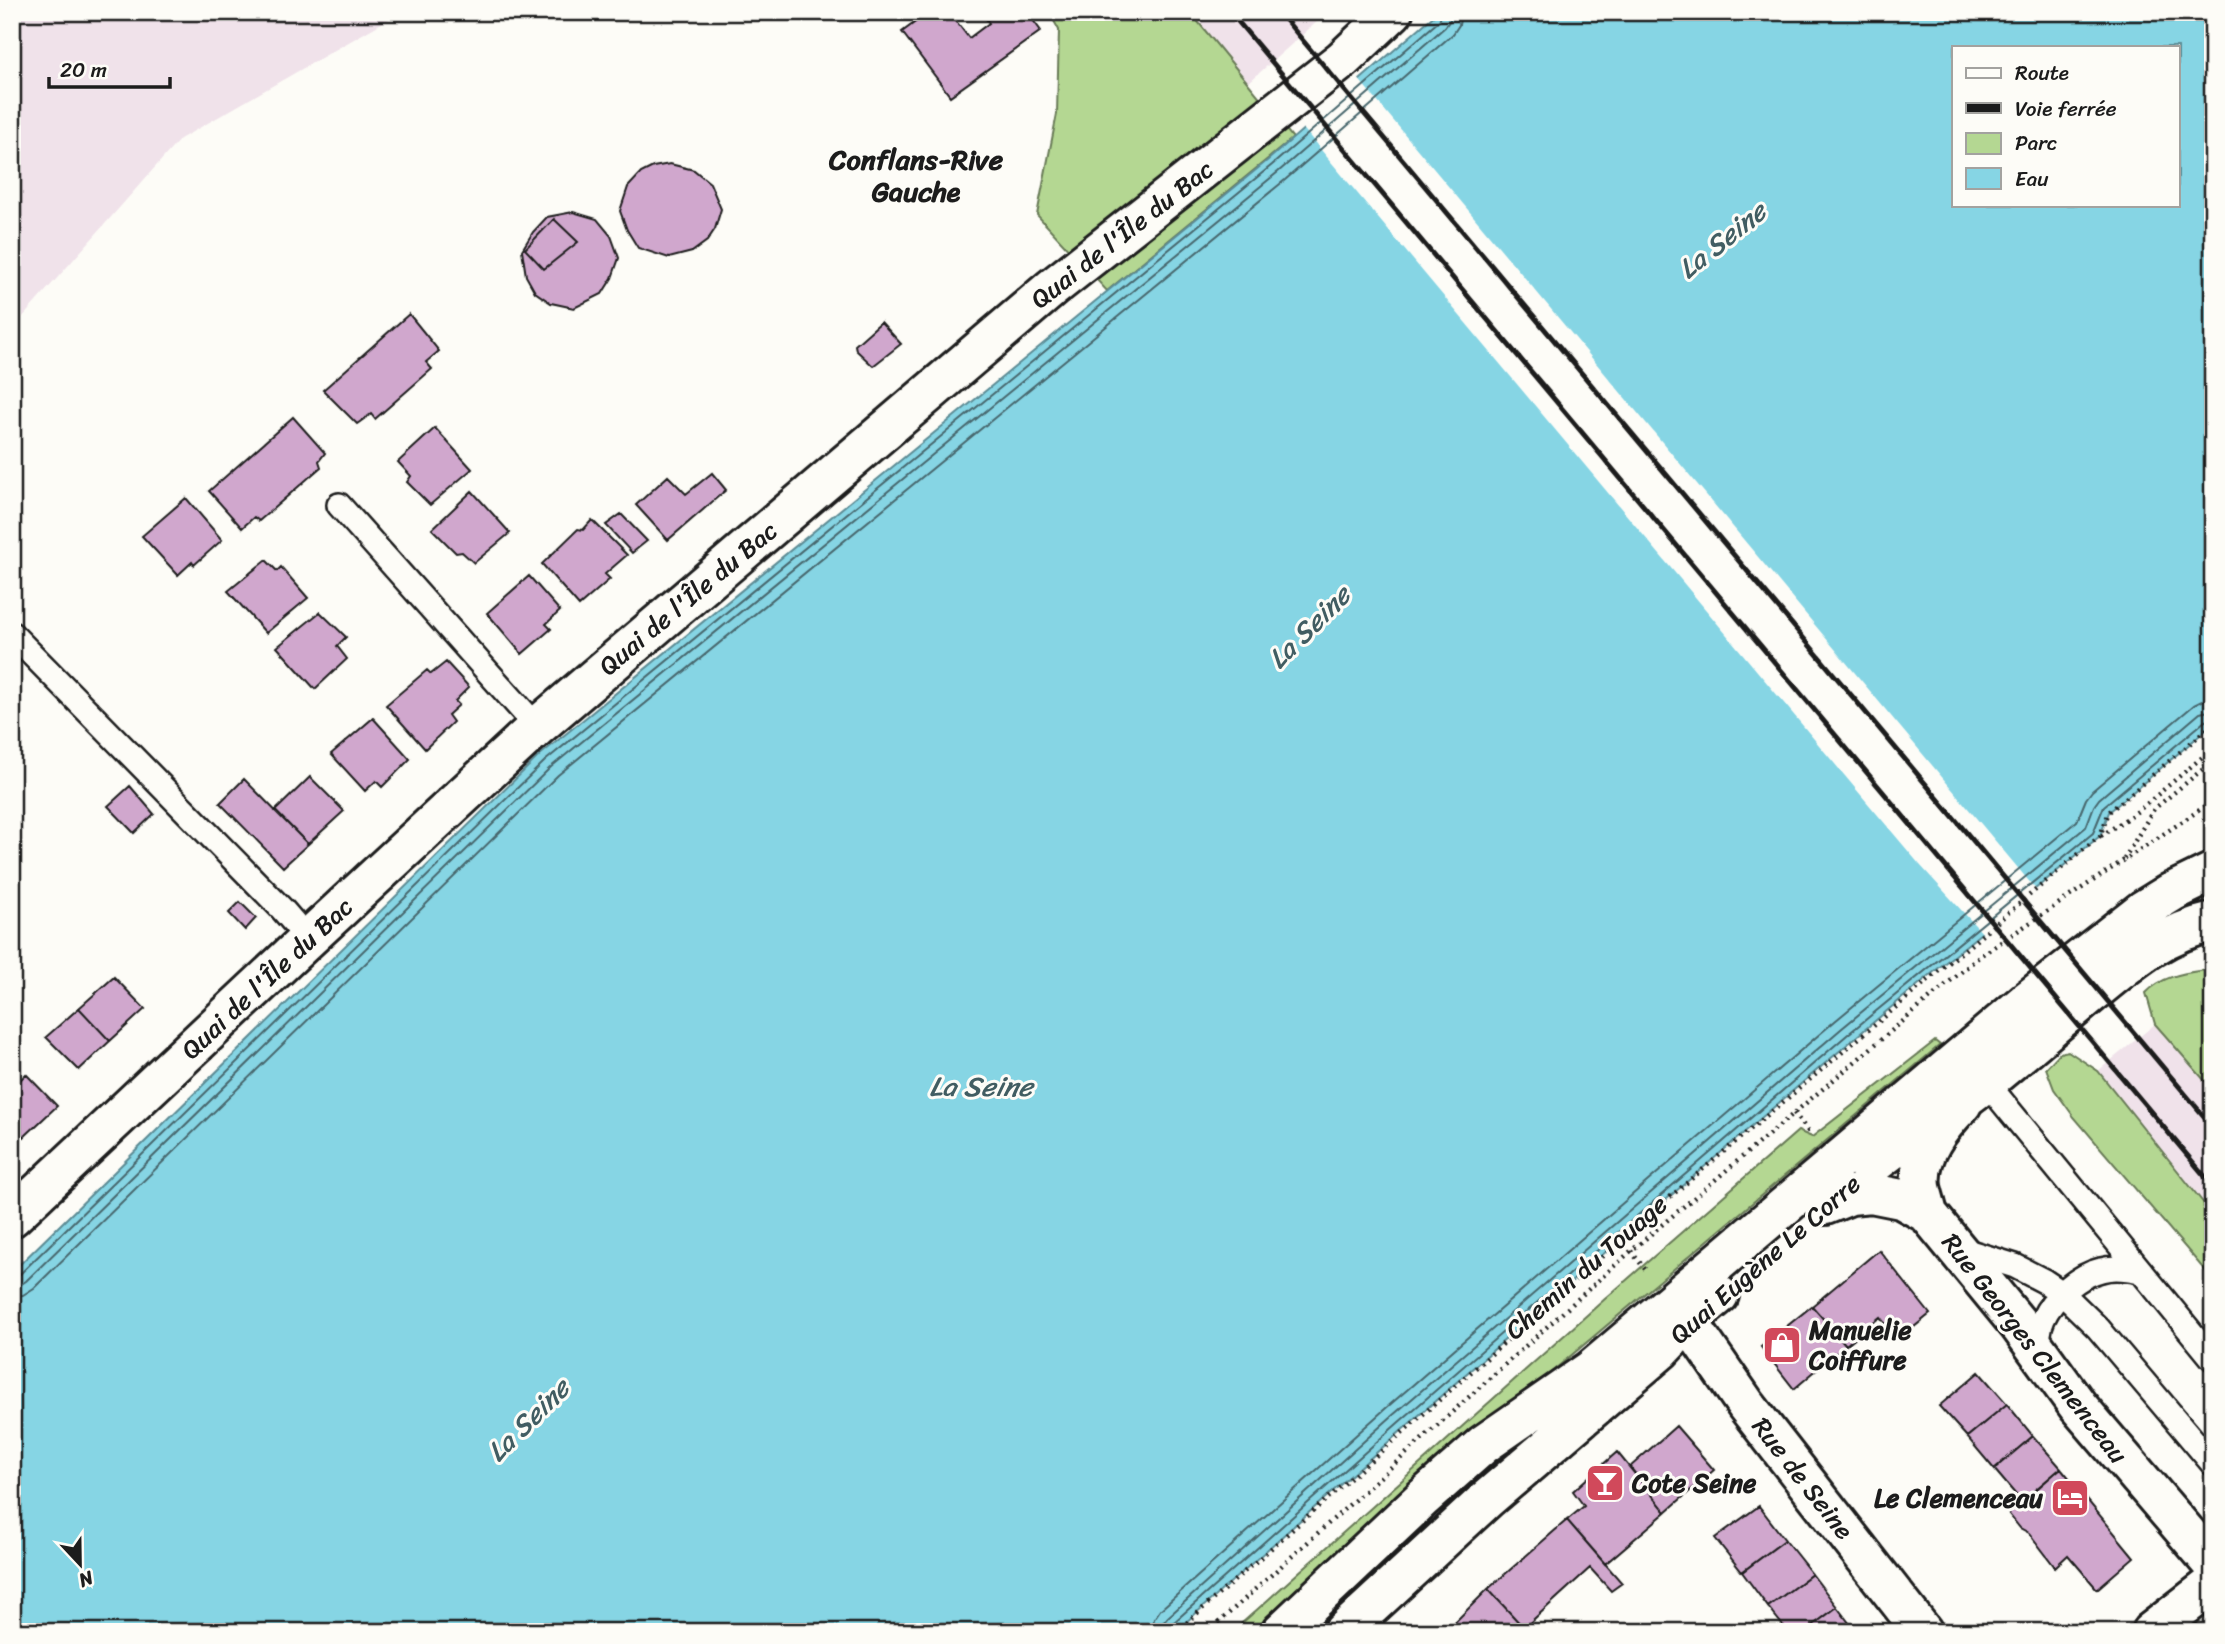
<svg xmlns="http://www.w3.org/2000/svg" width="2225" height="1644" font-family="Sriracha,sans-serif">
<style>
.built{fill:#f0e2ea}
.green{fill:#b4d792;stroke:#687a57;stroke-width:2}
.water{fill:#86d5e4;stroke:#5c8b94;stroke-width:2;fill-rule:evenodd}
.pier{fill:#fdfcf7}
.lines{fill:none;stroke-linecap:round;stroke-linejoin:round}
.shore{stroke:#46666c;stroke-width:2}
.building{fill:#d0a7cd;stroke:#1c1c1c;stroke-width:2;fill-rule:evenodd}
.service-casing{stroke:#1c1c1c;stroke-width:28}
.minor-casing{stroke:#1c1c1c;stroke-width:44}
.tertiary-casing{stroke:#1c1c1c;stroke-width:44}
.secondary-casing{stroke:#1c1c1c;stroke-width:44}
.path{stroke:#1c1c1c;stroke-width:4.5;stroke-dasharray:2 5;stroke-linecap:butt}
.service{stroke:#fdfcf7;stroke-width:23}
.minor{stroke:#fdfcf7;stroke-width:38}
.tertiary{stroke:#fdfcf7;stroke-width:38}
.secondary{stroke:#fdfcf7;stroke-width:38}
.rail{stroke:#1c1c1c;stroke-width:5}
.labels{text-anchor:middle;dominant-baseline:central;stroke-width:6;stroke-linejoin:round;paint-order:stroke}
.street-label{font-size:26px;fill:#1c1c1c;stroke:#fdfcf7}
.poi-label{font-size:26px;font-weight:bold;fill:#1c1c1c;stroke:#fdfcf7;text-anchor:start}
.neighbourhood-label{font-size:28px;font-weight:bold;fill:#1c1c1c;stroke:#fdfcf7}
.water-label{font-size:28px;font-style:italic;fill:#415d62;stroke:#fdfcf7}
</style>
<rect width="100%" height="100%" fill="#fdfcf7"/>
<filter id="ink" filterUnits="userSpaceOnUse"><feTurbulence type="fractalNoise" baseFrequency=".0143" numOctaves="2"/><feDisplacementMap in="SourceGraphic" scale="14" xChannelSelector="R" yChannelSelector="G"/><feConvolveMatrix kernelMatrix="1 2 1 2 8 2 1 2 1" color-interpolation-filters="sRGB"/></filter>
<g filter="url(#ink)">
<path class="built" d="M 12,12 L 401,12 L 180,139 L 21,319 L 12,332 Z
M 1190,12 L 1323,12 L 1319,20 L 1248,83 Z
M 2155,1024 L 2213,1090 L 2213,1215 L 2098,1071 Z"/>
<path class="green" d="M 1049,12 L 1190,12 L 1293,138 L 1107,291 L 1037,215 L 1057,114 L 1059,30 Z
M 2213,969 L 2213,1090 L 2155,1024 L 2146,993 C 2164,974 2187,973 2213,969 Z
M 1935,1041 L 1940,1045 L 1479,1433 L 1260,1632 L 1232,1632 L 1606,1298 L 1798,1131 L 1812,1137 Z
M 2068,1051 L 2098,1071 L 2213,1215 L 2213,1280 L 2074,1117 L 2054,1089 L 2046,1068 L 2060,1053 Z"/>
<path class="water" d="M 1438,12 L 2213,12 L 2213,724 L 2109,812 L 2100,836 C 2016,905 1931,973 1849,1043 C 1622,1236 1397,1433 1175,1632 L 12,1632 L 12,1272 L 540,755 L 1268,160 ZM 1954,47 L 2178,47 L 2178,205 L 1954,205 Z"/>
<path class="pier" d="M 1357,77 L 2038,892 L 1985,936 L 1920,865 L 1855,788 L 1301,126 Z"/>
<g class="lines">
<path class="shore" d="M 12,1277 L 20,1274 L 545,761 L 1272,165 L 1439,21 L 1442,12
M 12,1285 L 20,1285 L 26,1281 L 551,767 L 1278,172 L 1445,27 L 1450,20 L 1451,12
M 12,1296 L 23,1295 L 34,1288 L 558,775 L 1285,180 L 1453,34 L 1459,25 L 1461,12
M 1151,1632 L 1154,1619 L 1160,1610 L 1385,1409 L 1647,1182 L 1835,1021 L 2077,821 L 2086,799 L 2092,791 L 2194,705 L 2204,700 L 2213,699
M 1162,1632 L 1163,1623 L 1168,1617 L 1392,1416 L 1654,1190 L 1841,1029 L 2086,827 L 2094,806 L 2099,799 L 2200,713 L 2213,710
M 1171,1632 L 1173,1623 L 1398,1423 L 1659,1197 L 1847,1035 L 2093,833 L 2104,806 L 2205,721 L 2213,719"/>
</g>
<path class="building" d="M 929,12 L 949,12 L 969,38 L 989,23 L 981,12 L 1027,12 L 1041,31 L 950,96 L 902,32 Z
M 670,164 L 694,170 L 710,183 L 721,209 L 715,229 L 707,241 L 692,252 L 669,258 L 638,248 L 627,230 L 620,211 L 628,187 L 641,173 L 653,167 Z
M 573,212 L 597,219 L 611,236 L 619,258 L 612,278 L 602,294 L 574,308 L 551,303 L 535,292 L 526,276 L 522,250 L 533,232 L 547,217 ZM 554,219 L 578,242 L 544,269 L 525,249 Z
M 554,219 L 578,242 L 544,269 L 525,249 Z
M 409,314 L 439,351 L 426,362 L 432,369 L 375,419 L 371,414 L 357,424 L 323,390 Z
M 881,322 L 901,344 L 873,366 L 856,350 L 855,345 Z
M 293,417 L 325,453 L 319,461 L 321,467 L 259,521 L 254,517 L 242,528 L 209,491 Z
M 435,428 L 472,469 L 430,505 L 407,482 L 411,476 L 398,462 Z
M 712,473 L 726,490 L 668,540 L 636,505 L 668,476 L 686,494 Z
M 472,491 L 510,533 L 474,563 L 462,552 L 456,553 L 432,529 Z
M 186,498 L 222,540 L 194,565 L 192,562 L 178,575 L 142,536 Z
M 621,514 L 647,541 L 632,553 L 606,525 Z
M 592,520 L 627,555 L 605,574 L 610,579 L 579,606 L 542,564 L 578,529 L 583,530 Z
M 266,560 L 277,571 L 281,567 L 308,598 L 266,633 L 228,591 Z
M 529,576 L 560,611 L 546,624 L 551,629 L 522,654 L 487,613 Z
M 320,612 L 346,637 L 337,646 L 347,659 L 315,689 L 277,647 Z
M 446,662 L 469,687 L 455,701 L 459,705 L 448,715 L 453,722 L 425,749 L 386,705 L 427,670 L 431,674 Z
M 373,718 L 410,759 L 382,787 L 376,781 L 365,791 L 331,754 Z
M 310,777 L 344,811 L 308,844 L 275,811 Z
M 244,779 L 308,844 L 283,867 L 220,803 Z
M 130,786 L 154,814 L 134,833 L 108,806 Z
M 240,902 L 256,918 L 245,930 L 229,913 Z
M 114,977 L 145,1009 L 110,1041 L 79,1008 Z
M 79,1008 L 110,1041 L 79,1070 L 46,1037 Z
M 26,1074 L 57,1106 L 24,1137 L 12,1124 L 12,1088 Z
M 1879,1250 L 1930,1314 L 1898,1340 L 1880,1317 L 1846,1345 L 1812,1306 Z
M 1812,1306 L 1846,1345 L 1794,1389 L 1761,1347 Z
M 1979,1372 L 2007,1404 L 1967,1437 L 1939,1406 Z
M 2007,1404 L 2033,1436 L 1994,1469 L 1967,1437 Z
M 1676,1426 L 1714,1470 L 1666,1512 L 1630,1467 Z
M 2033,1436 L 2061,1468 L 2022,1502 L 1994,1469 Z
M 1617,1452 L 1666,1512 L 1605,1564 L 1567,1520 L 1584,1506 L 1573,1491 Z
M 2061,1468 L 2134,1557 L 2097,1589 L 2068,1555 L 2055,1567 L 2029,1533 L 2020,1528 L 2008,1513 Z
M 1759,1506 L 1785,1540 L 1742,1572 L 1715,1538 Z
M 1567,1520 L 1622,1583 L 1611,1591 L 1590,1568 L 1524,1628 L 1488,1589 Z
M 1785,1540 L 1812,1574 L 1768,1607 L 1742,1572 Z
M 1812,1574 L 1837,1607 L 1804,1632 L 1788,1632 L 1768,1607 Z
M 1488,1589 L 1524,1628 L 1519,1632 L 1447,1632 L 1446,1631 Z
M 1837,1607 L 1856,1632 L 1804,1632 Z"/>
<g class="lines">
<g class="service-casing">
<path id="service" d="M 339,505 L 537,727
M 12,634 L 282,909 L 308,939
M 1978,1076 L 1986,1082 L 2213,1359
M 1960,1249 L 2015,1266 L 2044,1281 L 2062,1293 L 2098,1328 L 2213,1464
M 2038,1352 C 2038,1341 2038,1329 2043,1319 C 2052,1298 2079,1275 2101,1270 C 2114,1266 2127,1268 2140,1271"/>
</g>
<g class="minor-casing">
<path id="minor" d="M 12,1217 L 308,939 L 537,727 L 1052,288 L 1342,60 L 1393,12
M 1688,1321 L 1746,1405 L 1923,1632
M 2151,1632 L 2213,1584"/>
</g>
<g class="tertiary-casing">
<path id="tertiary" d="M 1825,1205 L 1850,1195 L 1871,1193 L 1901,1199 L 1928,1214 L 2019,1325 L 2078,1406 L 2213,1564
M 1928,1214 C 1926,1205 1923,1196 1921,1187 C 1917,1154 1941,1126 1962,1104"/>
</g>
<g class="secondary-casing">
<path id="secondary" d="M 1869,1168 C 1906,1137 1947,1113 1985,1083 C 2021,1054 2055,1024 2091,994 C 2130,962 2162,933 2213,922
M 1281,1632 L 1423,1498 L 1484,1444 L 1591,1370 L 2028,1000 L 2143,910 L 2172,892 L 2213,872
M 1343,1632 L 1487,1499 L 1661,1350 L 1688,1321 L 1719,1295"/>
</g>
<path class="path" d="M 2101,836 L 2138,811 L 2213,748
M 2124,859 L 2154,809 L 2213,761
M 1794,1113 L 1808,1131 L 1811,1129
M 1631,1251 L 1648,1273
M 1176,1632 L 1664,1202 L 2100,836 L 2109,812 L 2213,724
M 1208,1632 L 1631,1251 L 1980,956 L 2213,801"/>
<use href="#service" class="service"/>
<use href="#minor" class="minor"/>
<use href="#tertiary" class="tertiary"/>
<use href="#secondary" class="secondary"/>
<path class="rail" d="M 1230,12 L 2213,1186
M 1279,12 L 2213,1127"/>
</g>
</g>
<defs>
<g id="shop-square" transform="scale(2.0125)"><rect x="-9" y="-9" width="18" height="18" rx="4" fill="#d1495b" stroke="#fdfcf7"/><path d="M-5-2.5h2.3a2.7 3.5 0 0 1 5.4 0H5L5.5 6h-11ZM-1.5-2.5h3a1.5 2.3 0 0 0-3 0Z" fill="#fff"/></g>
<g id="bar-square" transform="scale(2.0125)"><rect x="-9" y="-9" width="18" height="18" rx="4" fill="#d1495b" stroke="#fdfcf7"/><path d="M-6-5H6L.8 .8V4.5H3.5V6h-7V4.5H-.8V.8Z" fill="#fff"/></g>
<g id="hotel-square" transform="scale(2.0125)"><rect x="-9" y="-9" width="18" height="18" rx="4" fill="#d1495b" stroke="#fdfcf7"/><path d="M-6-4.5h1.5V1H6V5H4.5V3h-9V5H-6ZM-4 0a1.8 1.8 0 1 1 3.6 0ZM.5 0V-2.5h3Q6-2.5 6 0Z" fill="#fff"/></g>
</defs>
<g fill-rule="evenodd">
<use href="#shop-square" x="1782" y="1345"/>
<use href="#bar-square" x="1605" y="1483"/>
<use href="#hotel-square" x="2070" y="1498"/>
</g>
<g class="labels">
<g class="street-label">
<text transform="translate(1122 234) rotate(-38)">Quai de l'Île du Bac</text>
<text transform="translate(688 598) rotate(-40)">Quai de l'Île du Bac</text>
<text transform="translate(267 978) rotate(-43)">Quai de l'Île du Bac</text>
<text transform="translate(1765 1259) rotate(-41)">Quai Eugène Le Corre</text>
<text transform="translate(1586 1267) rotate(-41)">Chemin du Touage</text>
<text transform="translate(2035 1348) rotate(52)">Rue Georges Clemenceau</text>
<text transform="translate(1803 1478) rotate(52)">Rue de Seine</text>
</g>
<g class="poi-label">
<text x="1809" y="1330">Manuelie<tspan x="1809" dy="30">Coiffure</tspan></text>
<text x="1632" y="1483">Cote Seine</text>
<text x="2043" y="1498" text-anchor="end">Le Clemenceau</text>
</g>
<g class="neighbourhood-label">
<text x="916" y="159">Conflans-Rive<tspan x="916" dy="32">Gauche</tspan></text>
</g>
<g class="water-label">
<text transform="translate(1722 240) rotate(-39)">La Seine</text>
<text transform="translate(1309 627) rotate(-45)">La Seine</text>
<text x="981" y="1086">La Seine</text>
<text transform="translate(528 1420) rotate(-45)">La Seine</text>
</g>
</g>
<rect width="2225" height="1644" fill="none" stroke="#fdfcf7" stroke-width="42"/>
<rect x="21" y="21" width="2183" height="1602" fill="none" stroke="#1c1c1c" stroke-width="2.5" filter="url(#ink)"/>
<rect x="1952" y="46" width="228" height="161" fill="#fdfcf7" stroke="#a3a29f" stroke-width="2"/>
<rect x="1966" y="68" width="35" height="10" fill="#fdfcf7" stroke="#a3a29f" stroke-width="2"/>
<text x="2015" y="80" font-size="21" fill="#1c1c1c">Route</text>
<rect x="1966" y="103" width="35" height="10" fill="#1c1c1c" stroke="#a3a29f" stroke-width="2"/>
<text x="2015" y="116" font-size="21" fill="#1c1c1c">Voie ferrée</text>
<rect x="1966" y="133" width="35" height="21" fill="#b4d792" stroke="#a3a29f" stroke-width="2"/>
<text x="2015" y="150" font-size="21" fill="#1c1c1c">Parc</text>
<rect x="1966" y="168" width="35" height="21" fill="#86d5e4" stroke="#a3a29f" stroke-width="2"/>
<text x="2015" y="186" font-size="21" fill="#1c1c1c">Eau</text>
<g transform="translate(80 1564) rotate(158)" stroke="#fdfcf7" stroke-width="5" paint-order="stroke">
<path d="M0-5L12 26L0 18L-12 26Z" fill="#1c1c1c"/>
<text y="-10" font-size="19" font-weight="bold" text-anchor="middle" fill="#1c1c1c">N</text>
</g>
<path d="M49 77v10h121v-10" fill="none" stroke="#1c1c1c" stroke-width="3.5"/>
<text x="60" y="77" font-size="21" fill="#1c1c1c" stroke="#fdfcf7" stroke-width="5" paint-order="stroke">20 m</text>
</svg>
